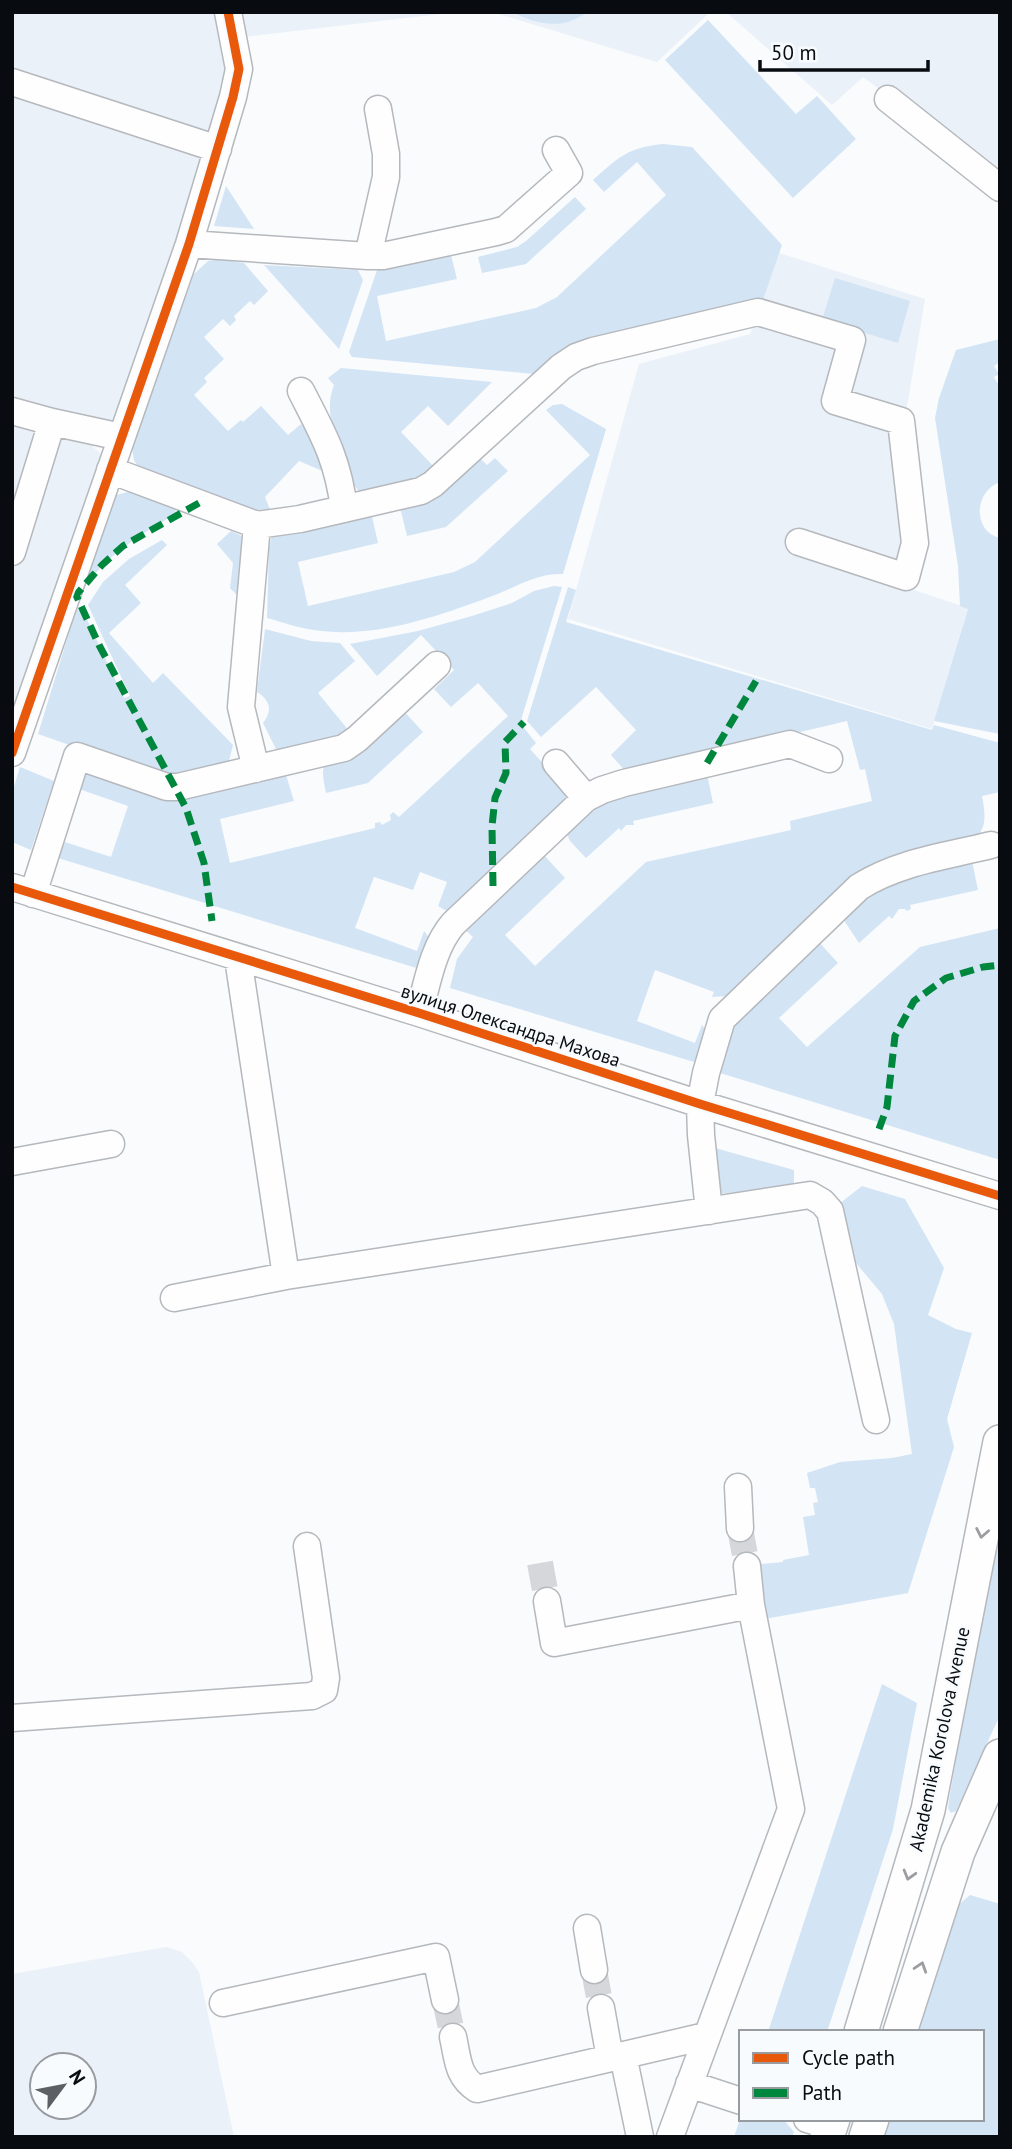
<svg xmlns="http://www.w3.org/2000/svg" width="1012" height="2149" font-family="'PT Sans',sans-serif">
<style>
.built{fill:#eaf1f9;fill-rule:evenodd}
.green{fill:#d3e4f5}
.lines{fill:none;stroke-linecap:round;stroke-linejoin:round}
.minor-tunnel{stroke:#d5d7da;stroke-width:26;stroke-dasharray:26 13;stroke-linecap:butt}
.minor-casing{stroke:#b5b8bc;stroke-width:29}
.major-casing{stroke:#b5b8bc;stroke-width:36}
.minor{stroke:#fefeff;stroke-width:26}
.major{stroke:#fefeff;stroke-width:33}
.quiet{stroke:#00873e;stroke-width:7;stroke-dasharray:14 7;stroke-linecap:butt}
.cycleway-casing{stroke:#f8fbfe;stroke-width:13}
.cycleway{stroke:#e8590c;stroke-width:9}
.oneway{stroke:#9c9da0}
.labels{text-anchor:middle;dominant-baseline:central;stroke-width:5;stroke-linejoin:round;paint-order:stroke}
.street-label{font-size:19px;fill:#080c11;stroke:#f8fbfe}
</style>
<rect width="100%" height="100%" fill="#f9fbfd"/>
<path class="built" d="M 12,12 L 218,12 L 228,58 L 226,97 L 113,424 L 99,422 L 91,445 L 101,454 L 103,464 L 101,476 L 12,711 Z
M 239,12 L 457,12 L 244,37 Z
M 492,12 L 710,12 L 657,62 Z
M 726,12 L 1000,12 L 1000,178 L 863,77 L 832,105 Z
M 779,253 L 925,299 L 907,407 L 925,544 L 914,590 L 968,608 L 932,729 L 568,619 L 639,364 L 750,334 Z
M 166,1947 L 182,1952 L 192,1962 L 199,1972 L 234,2137 L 12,2137 L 12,1974 ZM 42,2065 L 84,2065 L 84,2107 L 42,2107 Z"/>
<path class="green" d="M 513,12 L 589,12 C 582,15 575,20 568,22 C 551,27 528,21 513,12 Z
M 708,20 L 796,114 L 817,96 L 856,139 L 793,198 L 665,60 Z
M 663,144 L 692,147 L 782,245 L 763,300 L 534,374 L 352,357 L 349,352 L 377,270 L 383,265 L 450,251 L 457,279 L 377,296 L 386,341 L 536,308 L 557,297 L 666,195 L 637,162 L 604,192 L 593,180 C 619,157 627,148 663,144 Z
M 226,186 L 254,229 L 214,226 Z
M 575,197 L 586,209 L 526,264 L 482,273 L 478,257 L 517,247 L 526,241 Z
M 218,259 L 244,263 L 268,291 L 254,305 L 250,301 L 234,316 L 236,320 L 230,326 L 223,319 L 204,337 L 224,359 L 204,378 L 207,382 L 194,395 L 228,431 L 241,420 L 243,422 L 261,406 L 288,435 L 301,424 L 320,450 L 325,472 L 299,461 L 265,497 L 271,512 L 258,514 L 138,467 L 134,460 L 132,448 L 194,274 L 208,261 Z
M 264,265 L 358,270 L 363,280 L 339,349 Z
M 835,278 L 910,301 L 898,343 L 822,320 Z
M 1000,339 L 1000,362 L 994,366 L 999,374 L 994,377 L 1000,387 L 1000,482 C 973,492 973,532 1000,538 L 1000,734 L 934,721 L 968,609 L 960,606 L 958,566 L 935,418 L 939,398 L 956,350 Z
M 341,368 L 492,382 L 448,426 L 428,406 L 401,432 L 437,470 L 427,478 L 367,496 L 359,491 L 353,484 C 342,453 321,417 334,385 L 328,378 Z
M 562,404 L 606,429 L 563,574 C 534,573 514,589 487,598 C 433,618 372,639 314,630 C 298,628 282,622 267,618 L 269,547 L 272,536 L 371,512 L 378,543 L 298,562 L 308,606 L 454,572 L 475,562 L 590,455 L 546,410 L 553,405 Z
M 477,455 L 487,465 L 495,458 L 508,471 L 446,527 L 407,536 L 400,507 Z
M 132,491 L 176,508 L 175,514 C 143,534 110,552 88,583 L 84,581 L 110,502 L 116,495 Z
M 231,531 L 240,535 L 247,545 L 240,593 L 237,595 L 230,588 L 233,563 L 217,544 Z
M 162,540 L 167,545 L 125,585 L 141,603 L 109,633 L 153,683 L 163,673 L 233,745 L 227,769 L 167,779 L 38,734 L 76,610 L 82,609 L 124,698 L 130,696 L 88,605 L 103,582 L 129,559 Z
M 554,586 L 562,587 L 520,723 L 536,743 L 530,749 L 567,790 L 569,797 L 448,912 L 438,906 L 447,882 L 420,872 L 413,890 L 374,877 L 355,928 L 417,951 L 424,931 L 431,940 L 423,970 L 58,858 L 65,842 L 111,857 L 128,806 L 76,788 L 80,777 L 87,772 L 165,794 L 285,772 L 294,801 L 220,819 L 230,863 L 375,828 L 375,823 L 380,822 L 382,825 L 391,820 L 390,815 L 393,812 L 399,817 L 508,716 L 478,683 L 451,707 L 434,689 L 454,670 L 421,635 L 377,676 L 350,644 L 418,631 L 472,616 L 512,603 L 534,591 Z
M 568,587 L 576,590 L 566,622 L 932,730 L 934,725 L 1000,743 L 1000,792 L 982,796 C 985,813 988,827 974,840 L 891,862 L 727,996 L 712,997 L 714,992 L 655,970 L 637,1021 L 695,1043 L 702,1025 L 707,1032 L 704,1065 L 450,988 L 457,959 L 473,937 L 461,926 L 542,853 L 565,878 L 505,935 L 535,966 L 646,862 L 791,830 L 790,821 L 872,801 L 865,769 L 860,770 L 847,721 L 627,773 L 611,755 L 636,730 L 596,687 L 541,737 L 527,721 Z
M 265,629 L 311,641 L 340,643 L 355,661 L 318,693 L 350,732 L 279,755 L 263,723 C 273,711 270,700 257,692 Z
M 401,708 L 423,732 L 368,783 L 326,793 C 324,782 321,773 325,762 Z
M 20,767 L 54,781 L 31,850 L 12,842 L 12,793 Z
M 706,769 L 713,803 L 633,821 L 634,825 L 626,825 L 621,831 L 619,828 L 617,830 L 586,858 L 570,841 L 566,832 L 590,805 Z
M 971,856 L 978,890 L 910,905 L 911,909 L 907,911 L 905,909 L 899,909 L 892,919 L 889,916 L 859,943 L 845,922 L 846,911 L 865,891 Z
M 1000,928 L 1000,1160 L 717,1072 L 725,1035 L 817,940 L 838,963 L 779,1018 L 807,1047 L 920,947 Z
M 708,1146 L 794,1170 L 794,1187 L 714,1194 Z
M 862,1186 L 905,1199 L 944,1268 L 928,1315 L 956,1329 L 972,1333 L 947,1419 L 954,1447 L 908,1593 L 759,1620 L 751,1565 L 783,1562 L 783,1560 L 809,1555 L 803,1517 L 815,1515 L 813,1503 L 818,1502 L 815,1488 L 810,1488 L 807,1473 L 840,1462 L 892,1458 L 912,1454 L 894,1324 L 882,1294 L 845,1250 L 830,1211 Z
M 1000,1529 L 1000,1715 L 956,1811 L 951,1813 L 948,1808 L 949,1800 L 996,1531 Z
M 882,1684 L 917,1703 L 893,1829 L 827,2032 L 768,2032 Z
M 970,1895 L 1000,1904 L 1000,2137 L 883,2137 L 889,2119 L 982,2119 L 982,2032 L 917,2032 L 956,1907 Z
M 741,2116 L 741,2119 L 783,2119 L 794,2132 L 792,2137 L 734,2137 Z"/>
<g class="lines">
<path class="minor-tunnel" d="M 740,1528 L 747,1566
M 540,1563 L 547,1601
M 594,1970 L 601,2008
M 445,2000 L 453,2037"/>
<g class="minor-casing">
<path id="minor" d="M 12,82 L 218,149
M 888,99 L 1000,188
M 189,244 L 368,256 L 383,256 L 496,232 L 506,229 L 569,173 L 556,150
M 368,256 L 386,177 L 386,154 L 378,109
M 301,391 C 323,434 338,459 344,509
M 12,411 L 52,422 L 121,437
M 110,470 L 257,525 L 241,707 L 256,769
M 257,525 L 300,519 L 421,491 L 433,484 L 561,367 L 576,357 L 593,351 L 758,312 L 852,340 L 835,401 L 901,421 L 915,543 L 906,577 L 799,542
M 12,552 L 52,422
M 12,753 L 189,244 L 233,97 L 239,69 L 228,12
M 556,763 L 586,798 L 602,790 L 624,783 L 790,744 L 829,759
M 12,887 L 419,1013 L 700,1104 L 1000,1196
M 33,894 L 77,756 L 167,787 L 178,787 L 344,748 L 357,739 L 437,665
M 238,958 L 286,1276
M 419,1013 C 427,984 433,947 453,924 L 586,798
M 12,1162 L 111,1144
M 709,1211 L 701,1135 L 700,1104 L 706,1073 L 722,1019 L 859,887 C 898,862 947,856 991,845
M 174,1298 L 286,1276 L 810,1195 L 822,1202 L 830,1211 L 876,1420
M 738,1487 L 740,1528
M 547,1601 L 554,1643 L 751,1605
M 12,1718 L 312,1696 L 324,1690 L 326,1678 L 307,1546
M 587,1928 L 594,1970
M 223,2003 L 436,1957 L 445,2000
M 601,2008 L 610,2058
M 453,2037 C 458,2059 457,2076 477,2089 L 706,2036
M 623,2055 L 640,2137
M 689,2084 L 741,2101
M 807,2119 L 831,2126
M 670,2137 L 791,1809 L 751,1605 L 747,1566"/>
</g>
<g class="major-casing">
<path id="major" d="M 861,2032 L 928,1810 L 1000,1442
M 900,2032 L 958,1852 L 1000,1756
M 827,2137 L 833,2119
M 866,2137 L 872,2119"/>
</g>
<use href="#minor" class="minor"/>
<use href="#major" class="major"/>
<path class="quiet" d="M 199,503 L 123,546 L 102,565 L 76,595 L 99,645 L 186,808 L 204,863 L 212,921
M 707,763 L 756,681
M 493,886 L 492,826 L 495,798 L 506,773 L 505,742 L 524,722
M 879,1129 L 887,1107 L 895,1036 L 914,1001 L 946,978 L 983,967 L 1000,965"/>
<g class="cycleway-casing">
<path id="cycleway" d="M 12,753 L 189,244 L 233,97 L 239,69 L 228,12
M 12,887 L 419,1013 L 700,1104 L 1000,1196"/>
</g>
<use href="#cycleway" class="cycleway"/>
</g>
<defs><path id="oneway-chevron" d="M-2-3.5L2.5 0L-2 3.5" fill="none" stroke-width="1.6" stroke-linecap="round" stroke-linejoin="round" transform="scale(1.75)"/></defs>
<g class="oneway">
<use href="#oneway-chevron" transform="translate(982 1533) rotate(101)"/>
<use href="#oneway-chevron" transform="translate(909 1875) rotate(106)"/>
<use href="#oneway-chevron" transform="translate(921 1967) rotate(-72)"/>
</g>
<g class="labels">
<g class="street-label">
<text transform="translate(511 1025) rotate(18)">вулиця Олександра Махова</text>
<text transform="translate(939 1739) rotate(-78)">Akademika Korolova Avenue</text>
</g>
</g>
<rect width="1012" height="2149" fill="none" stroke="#080c11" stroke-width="28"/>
<rect x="739" y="2030" width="245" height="91" fill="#f8fbfe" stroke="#989b9f" stroke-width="2"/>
<rect x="753" y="2053" width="35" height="10" fill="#e8590c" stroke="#989b9f" stroke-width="2"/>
<text x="802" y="2065" font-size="21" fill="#080c11">Cycle path</text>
<rect x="753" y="2088" width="35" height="10" fill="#00873e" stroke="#989b9f" stroke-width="2"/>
<text x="802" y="2100" font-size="21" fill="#080c11">Path</text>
<g transform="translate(63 2086) rotate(58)"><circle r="33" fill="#f8fbfe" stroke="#989b9f" stroke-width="2"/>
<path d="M0-5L12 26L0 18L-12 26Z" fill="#5c6064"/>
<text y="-10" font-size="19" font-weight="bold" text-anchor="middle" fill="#080c11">N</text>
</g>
<path d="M760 60v10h168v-10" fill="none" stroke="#080c11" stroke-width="3.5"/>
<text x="771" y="60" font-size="21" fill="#080c11" stroke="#f8fbfe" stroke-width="5" paint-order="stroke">50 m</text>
</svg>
